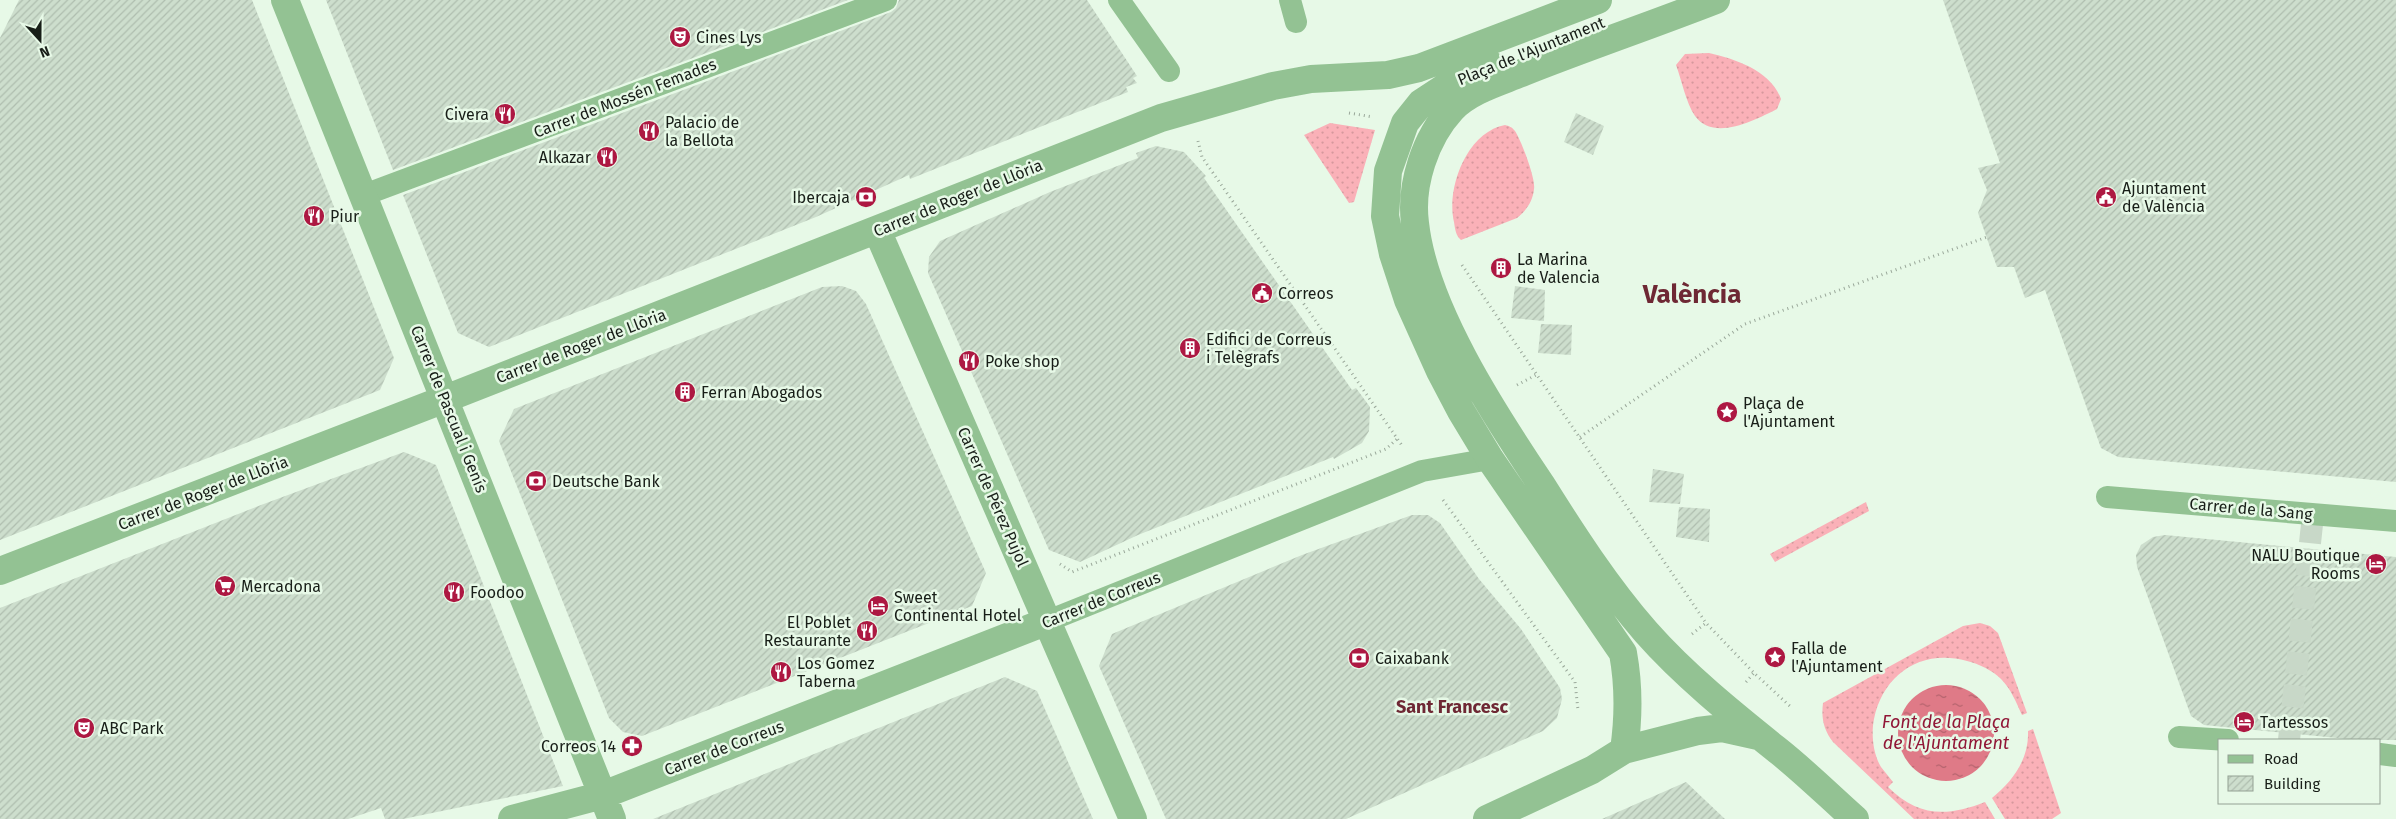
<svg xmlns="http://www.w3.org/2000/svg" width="2396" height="819" font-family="'Fira Sans',sans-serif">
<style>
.grass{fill:url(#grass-dots)}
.water{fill:url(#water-ripples)}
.building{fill:url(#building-hatch)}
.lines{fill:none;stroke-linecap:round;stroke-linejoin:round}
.pedestrian-tunnel{stroke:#c8d8c8;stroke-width:22;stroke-dasharray:22 11;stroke-linecap:butt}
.path{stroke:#9aa89a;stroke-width:3;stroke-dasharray:1 4;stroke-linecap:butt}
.pedestrian{stroke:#93c293;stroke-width:22}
.minor{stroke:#93c293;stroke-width:28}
.labels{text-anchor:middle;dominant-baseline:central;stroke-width:5;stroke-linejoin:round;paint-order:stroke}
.poi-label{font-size:16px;fill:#181e18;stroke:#e7f9e7;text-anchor:start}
.street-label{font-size:16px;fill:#181e18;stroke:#e7f9e7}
.neighbourhood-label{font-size:18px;font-weight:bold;fill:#6e2834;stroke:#e7f9e7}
.water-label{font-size:18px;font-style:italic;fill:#911737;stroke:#e7f9e7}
.town-label{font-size:26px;font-weight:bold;fill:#6e2834;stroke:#e7f9e7}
</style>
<defs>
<pattern id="grass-dots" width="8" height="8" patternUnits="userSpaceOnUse" patternTransform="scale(1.25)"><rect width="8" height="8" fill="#fab1b8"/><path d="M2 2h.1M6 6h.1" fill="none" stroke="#d6989d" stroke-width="1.8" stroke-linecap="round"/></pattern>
<pattern id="water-ripples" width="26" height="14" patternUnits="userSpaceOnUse" patternTransform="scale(1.25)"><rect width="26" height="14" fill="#df7a87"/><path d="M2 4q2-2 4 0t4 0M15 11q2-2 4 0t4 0" fill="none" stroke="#b4636d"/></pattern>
<pattern id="building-hatch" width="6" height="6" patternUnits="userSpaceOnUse" patternTransform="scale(1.25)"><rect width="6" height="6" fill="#cddecd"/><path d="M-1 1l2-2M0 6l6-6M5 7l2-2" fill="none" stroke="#afbeaf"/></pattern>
</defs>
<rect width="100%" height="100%" fill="#e7f9e7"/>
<path class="grass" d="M 1709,53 C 1736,59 1771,71 1781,99 L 1777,109 C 1755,120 1714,142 1695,116 C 1686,103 1682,81 1676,65 L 1685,54 Z
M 1330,123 L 1375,130 L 1354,202 L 1349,203 L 1304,135 Z
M 1505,125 C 1509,126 1512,127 1515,131 C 1521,140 1536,179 1534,189 C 1533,201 1526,211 1517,218 L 1461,240 C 1456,236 1455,229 1454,222 C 1446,188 1467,132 1505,125 Z
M 1866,502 L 1869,511 L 1775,562 L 1770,554 Z
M 1980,623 L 1990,626 L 1998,633 L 2027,713 L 2022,715 C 2016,702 2011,689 2001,679 C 1992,670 1979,664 1967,661 C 1922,648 1883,674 1874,719 C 1871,734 1873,754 1881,767 C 1885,772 1889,777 1893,782 L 1888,787 C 1918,817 1947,817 1985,802 L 1995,819 L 1914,819 L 1833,742 C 1824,730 1821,719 1823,703 L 1963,626 Z
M 2033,729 L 2061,813 L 2052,819 L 2005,819 L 1992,798 C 2013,781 2029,759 2028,731 Z"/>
<path class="water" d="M1898 733a48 48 0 1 1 96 0a48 48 0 1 1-96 0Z"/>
<path class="building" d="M 19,0 L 252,0 L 394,358 L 380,390 L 0,540 L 0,38 Z
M 326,0 L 848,0 L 393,170 Z
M 899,0 L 1087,0 L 1137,76 L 1133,78 L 1137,83 L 1126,87 L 1128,92 L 1075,113 L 910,179 L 909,175 L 816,217 L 489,347 L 458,333 L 403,195 L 891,12 L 896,8 Z
M 1943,0 L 2396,0 L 2396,482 L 2118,457 L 2101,448 L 2045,290 L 2025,298 L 2014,267 L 1997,267 L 1978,213 L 1987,190 L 1978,168 L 2000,163 Z
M 1576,113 L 1604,126 L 1593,155 L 1564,142 Z
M 1156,146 L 1184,152 L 1206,176 L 1204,178 L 1352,390 L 1356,388 L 1370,407 L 1369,431 L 1362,443 L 1334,459 L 1333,457 L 1138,535 L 1080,562 L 1049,550 L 928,273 L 929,257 L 940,241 L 1050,192 L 1138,158 L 1136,153 Z
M 842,286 L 856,291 L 866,304 L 986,573 L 972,606 L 642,736 L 623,732 L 609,718 L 499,441 L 514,409 L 822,287 Z
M 1515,286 L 1545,290 L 1544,321 L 1511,318 Z
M 1541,324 L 1572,325 L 1571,355 L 1538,353 Z
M 404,452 L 436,465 L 563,786 L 403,819 L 385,819 L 381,808 L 348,819 L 0,819 L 0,608 L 261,505 Z
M 1653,469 L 1684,474 L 1680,504 L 1649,502 Z
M 1679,507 L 1710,509 L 1709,542 L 1676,537 Z
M 1412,515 L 1428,515 L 1440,523 L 1479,579 L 1521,629 L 1560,688 L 1562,699 L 1557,718 L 1543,731 L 1346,819 L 1166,819 L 1099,666 L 1112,634 L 1302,555 Z
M 2165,535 L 2396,557 L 2396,740 L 2358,740 L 2204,725 L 2191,716 L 2137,567 L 2136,555 L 2141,545 L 2153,537 Z
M 1005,677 L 1037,691 L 1093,819 L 653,819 Z
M 1686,782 L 1725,819 L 1602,819 Z"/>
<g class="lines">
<path class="pedestrian-tunnel" d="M 2289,740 L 2313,515"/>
<path class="path" d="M 1349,113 L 1373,117
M 1198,141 L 1202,157 L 1403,447
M 1462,265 L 1706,623 L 1754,673 L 1792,708
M 1517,385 L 1536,375
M 1580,437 L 1745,324 L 1987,237
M 1443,500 L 1575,682 L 1578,710
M 1060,564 L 1072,572 L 1386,449 L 1397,439
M 1692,634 L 1706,623
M 1746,682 L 1754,673"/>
<path class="pedestrian" d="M 1119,0 L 1169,71
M 1290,0 L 1296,22
M 364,195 L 886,0
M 2107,497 L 2396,521
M 1048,621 L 1422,471 L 1490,459
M 2179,737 L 2228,740
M 2380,754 L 2396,756"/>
<path class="minor" d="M 285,0 L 612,819
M 1716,0 C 1652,25 1587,47 1524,72 C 1500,82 1470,90 1452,109 C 1425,138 1410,185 1415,223 C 1424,307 1494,414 1541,484 C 1573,535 1606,586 1646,632 C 1684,675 1731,713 1776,749 C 1804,771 1829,796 1855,819
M 1491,65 L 1450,84 L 1421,103 L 1405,123 L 1388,171 L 1385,216 L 1393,254 L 1408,300 L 1440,371 L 1461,411 L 1490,459 L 1623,653 C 1629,686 1629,716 1624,750
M 877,230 L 1133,819
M 0,571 L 445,399 L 1161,118 L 1273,86 L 1311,79 L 1388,75 L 1419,68 L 1598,0
M 512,819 L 603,795 L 1048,621
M 1487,819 L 1592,770 L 1624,750 L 1698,731 L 1722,728 L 1758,736"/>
</g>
<defs>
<g id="theatre-disc" transform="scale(1.125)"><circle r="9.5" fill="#ad1842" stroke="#e7f9e7"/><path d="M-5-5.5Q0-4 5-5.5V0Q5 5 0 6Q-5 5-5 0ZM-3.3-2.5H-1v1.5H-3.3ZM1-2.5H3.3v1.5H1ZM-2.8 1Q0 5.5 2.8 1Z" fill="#fff"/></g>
<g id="restaurant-disc" transform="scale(1.125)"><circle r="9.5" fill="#ad1842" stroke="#e7f9e7"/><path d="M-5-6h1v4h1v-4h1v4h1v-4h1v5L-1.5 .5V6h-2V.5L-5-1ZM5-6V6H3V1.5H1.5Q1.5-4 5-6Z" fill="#fff"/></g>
<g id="bank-disc" transform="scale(1.125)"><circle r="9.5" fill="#ad1842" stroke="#e7f9e7"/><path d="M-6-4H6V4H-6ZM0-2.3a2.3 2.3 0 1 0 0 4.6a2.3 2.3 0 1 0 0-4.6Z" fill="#fff"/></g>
<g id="civic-disc" transform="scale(1.125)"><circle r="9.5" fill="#ad1842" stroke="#e7f9e7"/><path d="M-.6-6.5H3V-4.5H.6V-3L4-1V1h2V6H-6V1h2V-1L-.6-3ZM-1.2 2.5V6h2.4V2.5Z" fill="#fff"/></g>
<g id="building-disc" transform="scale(1.125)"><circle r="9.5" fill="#ad1842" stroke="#e7f9e7"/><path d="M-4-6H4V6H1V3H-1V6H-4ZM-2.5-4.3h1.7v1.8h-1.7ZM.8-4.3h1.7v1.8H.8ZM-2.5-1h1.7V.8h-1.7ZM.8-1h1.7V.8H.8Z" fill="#fff"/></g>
<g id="sight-disc" transform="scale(1.125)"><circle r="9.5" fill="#ad1842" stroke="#e7f9e7"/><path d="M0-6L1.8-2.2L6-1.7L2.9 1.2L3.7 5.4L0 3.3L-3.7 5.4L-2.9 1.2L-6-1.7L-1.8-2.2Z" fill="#fff"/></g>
<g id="hotel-disc" transform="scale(1.125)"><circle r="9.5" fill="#ad1842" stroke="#e7f9e7"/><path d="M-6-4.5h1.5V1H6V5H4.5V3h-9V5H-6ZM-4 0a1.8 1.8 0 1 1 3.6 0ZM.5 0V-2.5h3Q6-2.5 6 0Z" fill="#fff"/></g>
<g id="supermarket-disc" transform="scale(1.125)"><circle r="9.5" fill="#ad1842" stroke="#e7f9e7"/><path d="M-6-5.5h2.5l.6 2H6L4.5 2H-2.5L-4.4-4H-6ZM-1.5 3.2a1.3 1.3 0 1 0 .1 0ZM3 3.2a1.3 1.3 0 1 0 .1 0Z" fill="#fff"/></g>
<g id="pharmacy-disc" transform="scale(1.125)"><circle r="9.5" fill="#ad1842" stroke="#e7f9e7"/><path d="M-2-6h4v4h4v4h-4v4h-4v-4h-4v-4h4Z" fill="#fff"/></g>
</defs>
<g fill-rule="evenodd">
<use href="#theatre-disc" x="680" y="37"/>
<use href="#restaurant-disc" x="505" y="114"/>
<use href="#restaurant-disc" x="649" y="131"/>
<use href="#restaurant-disc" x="607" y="157"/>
<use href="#bank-disc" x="866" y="197"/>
<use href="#civic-disc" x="2106" y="197"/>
<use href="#restaurant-disc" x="314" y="216"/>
<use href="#building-disc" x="1501" y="268"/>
<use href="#civic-disc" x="1262" y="293"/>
<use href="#building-disc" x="1190" y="348"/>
<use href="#restaurant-disc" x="969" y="361"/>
<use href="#building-disc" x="685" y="392"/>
<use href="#sight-disc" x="1727" y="412"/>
<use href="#bank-disc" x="536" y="481"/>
<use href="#hotel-disc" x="2376" y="564"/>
<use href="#supermarket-disc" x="225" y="586"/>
<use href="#restaurant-disc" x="454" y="592"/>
<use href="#hotel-disc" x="878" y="606"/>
<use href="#restaurant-disc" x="867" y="631"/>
<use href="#sight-disc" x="1775" y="657"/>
<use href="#bank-disc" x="1359" y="658"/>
<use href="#restaurant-disc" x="781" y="672"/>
<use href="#hotel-disc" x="2244" y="722"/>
<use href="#theatre-disc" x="84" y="728"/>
<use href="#pharmacy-disc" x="632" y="746"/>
</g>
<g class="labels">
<g class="poi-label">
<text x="696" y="37">Cines Lys</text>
<text x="489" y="114" text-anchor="end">Civera</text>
<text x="665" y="122">Palacio de<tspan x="665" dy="18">la Bellota</tspan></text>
<text x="591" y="157" text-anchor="end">Alkazar</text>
<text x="2122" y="188">Ajuntament<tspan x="2122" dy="18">de València</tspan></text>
<text x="850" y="197" text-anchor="end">Ibercaja</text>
<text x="330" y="216">Piur</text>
<text x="1517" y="259">La Marina<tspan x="1517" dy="18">de Valencia</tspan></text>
<text x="1278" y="293">Correos</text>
<text x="1206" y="339">Edifici de Correus<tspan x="1206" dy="18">i Telègrafs</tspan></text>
<text x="985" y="361">Poke shop</text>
<text x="701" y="392">Ferran Abogados</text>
<text x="1743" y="403">Plaça de<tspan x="1743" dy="18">l'Ajuntament</tspan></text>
<text x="552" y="481">Deutsche Bank</text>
<text x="2360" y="555" text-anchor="end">NALU Boutique<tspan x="2360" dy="18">Rooms</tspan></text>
<text x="241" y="586">Mercadona</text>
<text x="470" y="592">Foodoo</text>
<text x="894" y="597">Sweet<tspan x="894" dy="18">Continental Hotel</tspan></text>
<text x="851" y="622" text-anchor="end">El Poblet<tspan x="851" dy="18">Restaurante</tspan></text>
<text x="1791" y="648">Falla de<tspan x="1791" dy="18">l'Ajuntament</tspan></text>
<text x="1375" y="658">Caixabank</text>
<text x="797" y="663">Los Gomez<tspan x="797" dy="18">Taberna</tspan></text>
<text x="2260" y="722">Tartessos</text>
<text x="100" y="728">ABC Park</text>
<text x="616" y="746" text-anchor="end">Correos 14</text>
</g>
<g class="street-label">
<text transform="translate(1531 51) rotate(-22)">Plaça de l'Ajuntament</text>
<text transform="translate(625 98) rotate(-21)">Carrer de Mossén Femades</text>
<text transform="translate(958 198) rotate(-22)">Carrer de Roger de Llòria</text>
<text transform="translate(581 346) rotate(-21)">Carrer de Roger de Llòria</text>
<text transform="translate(449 409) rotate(68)">Carrer de Pascual i Genís</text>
<text transform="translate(203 493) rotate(-21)">Carrer de Roger de Llòria</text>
<text transform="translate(993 497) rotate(66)">Carrer de Pérez Pujol</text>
<text transform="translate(2251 509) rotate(5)">Carrer de la Sang</text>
<text transform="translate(1101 600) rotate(-22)">Carrer de Correus</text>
<text transform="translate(724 748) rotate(-21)">Carrer de Correus</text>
</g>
<g class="neighbourhood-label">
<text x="1452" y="707">Sant Francesc</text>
</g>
<g class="water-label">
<text x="1946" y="722">Font de la Plaça<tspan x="1946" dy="21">de l'Ajuntament</tspan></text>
</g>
<g class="town-label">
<text x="1692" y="294">València</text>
</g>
</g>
<rect x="2218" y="739" width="162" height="65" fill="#e7f9e7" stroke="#94a194"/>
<rect x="2228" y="755" width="25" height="8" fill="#93c293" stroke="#94a194"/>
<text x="2264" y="764" font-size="15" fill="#181e18">Road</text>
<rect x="2228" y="776" width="25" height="15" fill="url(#building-hatch)" stroke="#94a194"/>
<text x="2264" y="789" font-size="15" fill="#181e18">Building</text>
<g transform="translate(40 40) rotate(159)" stroke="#e7f9e7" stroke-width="4" paint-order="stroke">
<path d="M0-4L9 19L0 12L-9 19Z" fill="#181e18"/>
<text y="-8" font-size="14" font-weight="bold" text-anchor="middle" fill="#181e18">N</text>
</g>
</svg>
